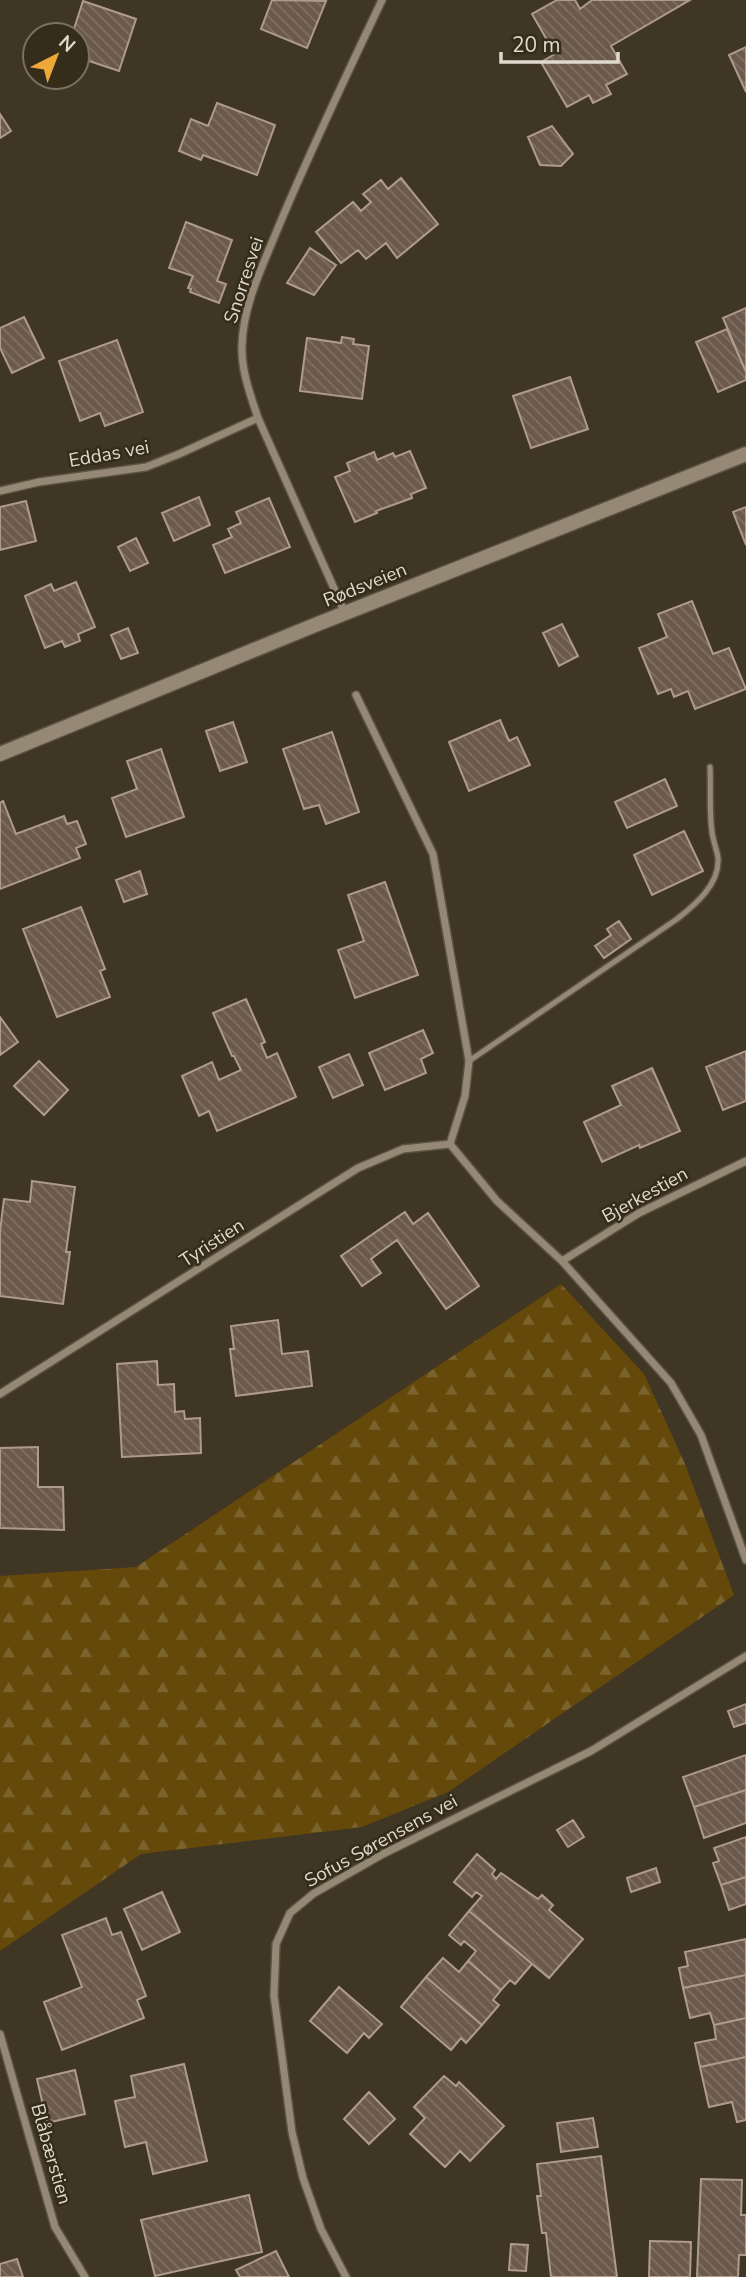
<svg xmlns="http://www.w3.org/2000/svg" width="746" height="2277" font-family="'Nunito Sans',sans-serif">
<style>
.forest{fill:url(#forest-firs)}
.building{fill:url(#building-back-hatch);stroke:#af9b8c;stroke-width:2}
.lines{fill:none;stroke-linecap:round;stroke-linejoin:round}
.lane-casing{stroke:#5a5242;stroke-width:8}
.street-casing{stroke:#5a5242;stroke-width:10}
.secondary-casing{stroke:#5a5242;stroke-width:17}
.lane{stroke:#958975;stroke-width:5}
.street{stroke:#958975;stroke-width:7}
.secondary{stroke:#958975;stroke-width:14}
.labels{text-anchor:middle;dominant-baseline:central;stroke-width:5;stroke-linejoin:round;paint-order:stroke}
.street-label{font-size:19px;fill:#dfd9ce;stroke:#352c1a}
</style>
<defs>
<pattern id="forest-firs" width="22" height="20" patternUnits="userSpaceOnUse" patternTransform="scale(1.75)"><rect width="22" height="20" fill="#65490b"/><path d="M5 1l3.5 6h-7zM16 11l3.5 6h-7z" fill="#7b632d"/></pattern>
<pattern id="building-back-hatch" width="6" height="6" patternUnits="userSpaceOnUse" patternTransform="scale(1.75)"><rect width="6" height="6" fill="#6b594b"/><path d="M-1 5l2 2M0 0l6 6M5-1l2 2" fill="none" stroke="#807064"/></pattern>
</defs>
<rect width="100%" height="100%" fill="#403624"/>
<path class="forest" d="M 561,1284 L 644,1374 L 685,1464 L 734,1595 L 448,1792 L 362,1827 L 141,1854 L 0,1951 L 0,1576 L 136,1567 Z"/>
<path class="building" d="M 272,0 L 326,1 L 307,48 L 261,29 Z
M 557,0 L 575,0 L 580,9 L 592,0 L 690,0 L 611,46 L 627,74 L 606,85 L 611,94 L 593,103 L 589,95 L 567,107 L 541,62 L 555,54 L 532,14 Z
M 83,1 L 136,19 L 119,71 L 77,57 L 77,35 L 72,35 Z
M 746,47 L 746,92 L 729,55 Z
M 217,103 L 275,125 L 257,175 L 203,155 L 201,160 L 179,151 L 191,119 L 208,126 Z
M 0,114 L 11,131 L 0,138 Z
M 552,126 L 573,154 L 561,166 L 540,165 L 528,137 Z
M 401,178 L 438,224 L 397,258 L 386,243 L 366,259 L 358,250 L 341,263 L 316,232 L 353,202 L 361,211 L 371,202 L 363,194 L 381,180 L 388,189 Z
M 186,222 L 232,240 L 217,281 L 226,284 L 219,303 L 190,292 L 191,289 L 188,288 L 193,276 L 169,268 Z
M 310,248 L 336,265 L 314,295 L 287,283 Z
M 746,308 L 746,372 L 723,318 Z
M 24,317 L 44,358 L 12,373 L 0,348 L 0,328 Z
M 727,329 L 746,372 L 746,380 L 718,392 L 696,342 Z
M 342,337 L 354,339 L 353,344 L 369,346 L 362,399 L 300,391 L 307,338 L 341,343 Z
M 117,340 L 143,412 L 105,426 L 100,413 L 80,421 L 59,361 Z
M 570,377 L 588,429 L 531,448 L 513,396 Z
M 410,451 L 426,488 L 411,494 L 412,498 L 376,511 L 377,513 L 355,522 L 335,477 L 350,471 L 347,463 L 374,452 L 377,460 L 393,453 L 395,457 Z
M 199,497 L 210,525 L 174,541 L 162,513 Z
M 269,498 L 290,547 L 225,573 L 213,545 L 232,537 L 228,529 L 241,523 L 236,512 Z
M 26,501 L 36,541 L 0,550 L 0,507 Z
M 746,507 L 746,545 L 733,512 Z
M 136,538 L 148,563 L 130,571 L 118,547 Z
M 76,582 L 95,627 L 78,634 L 80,641 L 65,647 L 62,641 L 45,648 L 25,596 L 51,584 L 54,591 Z
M 692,601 L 713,654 L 729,648 L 746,689 L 695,709 L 688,691 L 674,697 L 671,689 L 658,694 L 639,648 L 667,637 L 658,614 Z
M 562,624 L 578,656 L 559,666 L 543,633 Z
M 128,628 L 138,653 L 121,659 L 111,635 Z
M 500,720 L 509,741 L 517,737 L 530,765 L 469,791 L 449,742 Z
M 233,722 L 247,762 L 220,771 L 206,731 Z
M 332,732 L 359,812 L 326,824 L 319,805 L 304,809 L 283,749 Z
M 161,749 L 184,817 L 126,837 L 112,798 L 137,789 L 127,761 Z
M 665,779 L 677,806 L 627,828 L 615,802 Z
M 3,801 L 16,834 L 64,816 L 67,824 L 77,821 L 86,844 L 76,848 L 80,858 L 0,889 L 0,803 Z
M 684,831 L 703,871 L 652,895 L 634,855 Z
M 140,871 L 147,894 L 124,902 L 116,880 Z
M 385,882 L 418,975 L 355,998 L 338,950 L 364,941 L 348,895 Z
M 81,907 L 105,969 L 100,971 L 110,997 L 57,1017 L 23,929 Z
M 619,921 L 631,939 L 604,958 L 595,946 L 611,935 L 607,929 Z
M 246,999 L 265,1042 L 261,1044 L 267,1058 L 277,1053 L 296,1097 L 217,1131 L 209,1111 L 199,1116 L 182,1076 L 212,1062 L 219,1080 L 241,1070 L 234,1056 L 232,1056 L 213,1013 Z
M 0,1017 L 18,1042 L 0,1055 Z
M 423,1030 L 433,1053 L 421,1059 L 426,1073 L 385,1090 L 369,1053 Z
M 746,1051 L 746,1101 L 723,1110 L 706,1067 Z
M 349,1054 L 363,1085 L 333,1098 L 319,1067 Z
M 39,1061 L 68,1090 L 44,1115 L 14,1086 Z
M 652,1068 L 680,1131 L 640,1148 L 639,1145 L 602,1162 L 584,1122 L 621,1105 L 612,1086 Z
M 32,1181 L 75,1187 L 66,1252 L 70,1252 L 63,1304 L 0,1296 L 0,1231 L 4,1199 L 30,1202 Z
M 405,1212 L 413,1224 L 428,1213 L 479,1286 L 446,1309 L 397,1240 L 371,1259 L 381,1273 L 362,1286 L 341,1256 Z
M 278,1320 L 282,1354 L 308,1351 L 312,1386 L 236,1396 L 230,1349 L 234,1349 L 231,1326 Z
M 157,1361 L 158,1385 L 174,1384 L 175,1412 L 184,1411 L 185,1419 L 200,1418 L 201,1453 L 122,1457 L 117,1364 Z
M 38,1447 L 38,1487 L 63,1487 L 64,1530 L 0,1528 L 0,1448 Z
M 746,1704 L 746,1723 L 734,1727 L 728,1711 Z
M 746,1755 L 746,1790 L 694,1807 L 683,1777 Z
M 746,1790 L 746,1823 L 704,1838 L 694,1807 Z
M 573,1820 L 584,1837 L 568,1847 L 557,1830 Z
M 746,1837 L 746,1877 L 721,1885 L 713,1863 L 719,1861 L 714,1848 Z
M 477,1854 L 495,1870 L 492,1874 L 496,1879 L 501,1873 L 538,1899 L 542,1895 L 553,1905 L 549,1910 L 583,1939 L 549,1978 L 469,1911 L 482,1896 L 476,1892 L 472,1897 L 454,1882 Z
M 656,1868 L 660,1882 L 631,1892 L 627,1878 Z
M 746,1877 L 746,1904 L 729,1910 L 721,1885 Z
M 162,1892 L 180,1932 L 142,1950 L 124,1909 Z
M 469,1911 L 532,1964 L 515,1984 L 510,1980 L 501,1990 L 468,1961 L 476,1951 L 464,1941 L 461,1945 L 449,1935 Z
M 106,1918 L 112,1935 L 121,1932 L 146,1996 L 137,2000 L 144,2018 L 62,2050 L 44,2002 L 82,1987 L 62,1935 Z
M 746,1939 L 746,1975 L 683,1988 L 679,1968 L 688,1966 L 685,1952 Z
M 443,1958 L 459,1972 L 468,1961 L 501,1990 L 493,2000 L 499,2005 L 482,2025 L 426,1977 Z
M 746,1975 L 746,2018 L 714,2025 L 710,2013 L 690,2018 L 683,1988 Z
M 426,1977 L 482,2025 L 466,2043 L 461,2038 L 451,2050 L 401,2007 Z
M 339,1987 L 382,2024 L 369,2038 L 364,2033 L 347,2053 L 310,2021 Z
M 746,2018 L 746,2057 L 700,2067 L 695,2043 L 716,2039 L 714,2025 Z
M 746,2057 L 746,2120 L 737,2122 L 732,2102 L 709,2107 L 700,2067 Z
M 184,2064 L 207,2161 L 153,2174 L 146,2142 L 125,2147 L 115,2101 L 135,2097 L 131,2076 Z
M 75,2070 L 85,2114 L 47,2123 L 37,2079 Z
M 444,2076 L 456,2086 L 459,2082 L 504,2126 L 470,2161 L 460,2151 L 445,2167 L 410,2134 L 425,2118 L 414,2107 Z
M 369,2092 L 395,2119 L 369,2144 L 344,2119 Z
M 593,2118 L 598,2147 L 561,2152 L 557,2123 Z
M 601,2156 L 617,2277 L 551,2277 L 546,2233 L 542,2233 L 537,2196 L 541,2196 L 537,2164 Z
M 701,2179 L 742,2180 L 741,2215 L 746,2215 L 746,2255 L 739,2255 L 738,2277 L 697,2277 Z
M 249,2195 L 262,2252 L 155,2276 L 141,2220 Z
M 650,2241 L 691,2242 L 690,2277 L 649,2277 Z
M 511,2244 L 528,2245 L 526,2271 L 509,2270 Z
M 276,2251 L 289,2277 L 240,2277 L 236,2270 Z
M 17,2259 L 23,2277 L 0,2277 L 0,2264 Z"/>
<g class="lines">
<g class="lane-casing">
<path id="lane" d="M 469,1061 L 677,919 C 695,905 720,884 718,858 C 717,850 713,841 712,832 C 709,811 711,788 710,767"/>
</g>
<g class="street-casing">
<path id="street" d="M 0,491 L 39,482 L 146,467 L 179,454 L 258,418
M 345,613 L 258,418 C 250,394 241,370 242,345 C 243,305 263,265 278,228 C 310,151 346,76 382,0
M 356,695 L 433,854 L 469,1061 L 465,1096 L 450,1144
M 562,1261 L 639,1213 L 746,1161
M 0,1394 L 358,1168 L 403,1149 L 450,1144 L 497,1201 L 562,1261 L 671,1383 L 701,1435 L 746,1560
M 0,2034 L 55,2227 L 85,2277
M 346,2277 L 321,2229 L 303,2178 L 292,2132 L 274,1996 L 276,1944 L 290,1913 L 313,1894 L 383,1854 L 591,1751 L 746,1656"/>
</g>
<g class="secondary-casing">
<path id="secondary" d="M 0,754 L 315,625 L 746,454"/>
</g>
<use href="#lane" class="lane"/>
<use href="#street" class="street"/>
<use href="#secondary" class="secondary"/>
</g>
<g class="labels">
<g class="street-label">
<text transform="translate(244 280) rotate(-72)">Snorresvei</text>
<text transform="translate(109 454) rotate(-10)">Eddas vei</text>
<text transform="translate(365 585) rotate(-22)">Rødsveien</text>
<text transform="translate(645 1195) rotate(-29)">Bjerkestien</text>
<text transform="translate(212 1243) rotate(-33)">Tyristien</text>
<text transform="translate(381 1841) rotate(-29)">Sofus Sørensens vei</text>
<text transform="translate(51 2154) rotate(74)">Blåbærstien</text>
</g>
</g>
<g transform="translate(56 56) rotate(42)"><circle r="33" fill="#352c1a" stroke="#797162" stroke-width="2"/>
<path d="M0-5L12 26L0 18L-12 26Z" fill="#eca93a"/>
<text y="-10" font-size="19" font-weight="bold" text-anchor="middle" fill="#dfd9ce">N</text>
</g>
<path d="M501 52v10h117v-10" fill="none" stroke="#dfd9ce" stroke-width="3.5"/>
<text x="512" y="52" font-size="21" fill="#dfd9ce" stroke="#352c1a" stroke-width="5" paint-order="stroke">20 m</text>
</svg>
